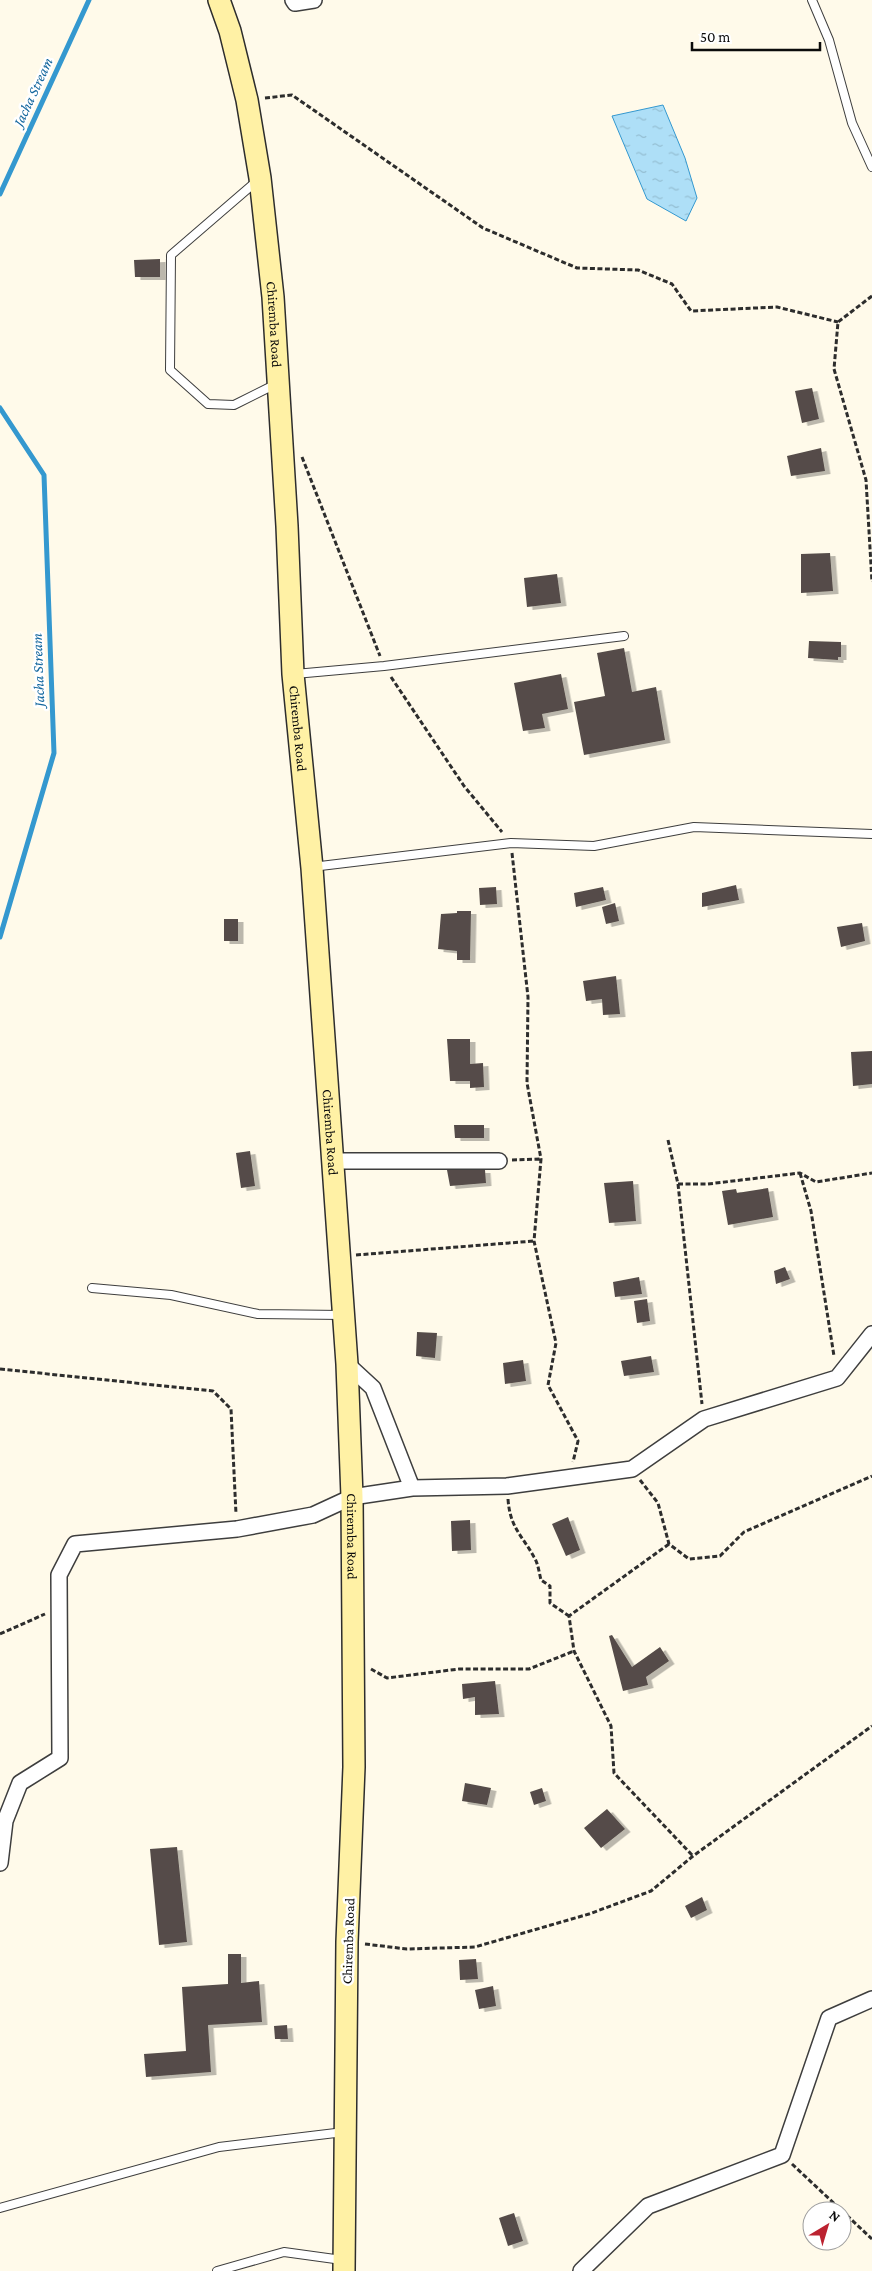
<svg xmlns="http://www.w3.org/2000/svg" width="872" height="2271" font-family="'Crimson Pro',serif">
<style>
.water{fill:url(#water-ripples);stroke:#3498cf}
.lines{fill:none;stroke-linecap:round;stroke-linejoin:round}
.stream{stroke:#3498cf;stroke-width:5}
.building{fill:#544c48;filter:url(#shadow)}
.service-casing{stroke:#3e3e3e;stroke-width:10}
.minor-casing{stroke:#3e3e3e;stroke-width:18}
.secondary-casing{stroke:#2d2d2d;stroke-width:24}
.path{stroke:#2d2d2d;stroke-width:3;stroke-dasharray:5 2.5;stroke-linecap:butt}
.service{stroke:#fff;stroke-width:8}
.minor{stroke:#fff;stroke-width:15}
.secondary{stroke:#fff1a5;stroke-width:21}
.labels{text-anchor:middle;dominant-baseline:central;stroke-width:5;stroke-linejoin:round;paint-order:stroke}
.street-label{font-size:14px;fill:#0b0b0b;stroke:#fff}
.water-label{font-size:15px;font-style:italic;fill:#14679e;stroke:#fff}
</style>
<defs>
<pattern id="water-ripples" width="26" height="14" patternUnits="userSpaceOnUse" patternTransform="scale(1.25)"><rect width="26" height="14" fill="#aedff7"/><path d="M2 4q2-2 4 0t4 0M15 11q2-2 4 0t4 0" fill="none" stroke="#94bed2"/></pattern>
<filter id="shadow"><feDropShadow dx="5.5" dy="3" stdDeviation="0" flood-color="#0004"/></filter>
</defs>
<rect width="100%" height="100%" fill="#fffaea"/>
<path class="water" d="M 663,105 L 685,158 L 697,198 L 686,221 L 647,199 L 612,116 Z"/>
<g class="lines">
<path class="stream" d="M 0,194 L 89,0
M 0,408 L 44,475 L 54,753 L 0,937"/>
</g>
<path class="building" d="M 160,259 L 160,277 L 135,277 L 134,260 Z
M 812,388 L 819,419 L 802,423 L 795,391 Z
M 821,448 L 825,471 L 791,476 L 787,456 Z
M 830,553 L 833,591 L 801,593 L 801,554 Z
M 557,574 L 561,603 L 527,607 L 524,578 Z
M 809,641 L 841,642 L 841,657 L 838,657 L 838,660 L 808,658 Z
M 624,648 L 632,692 L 656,687 L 665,740 L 584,755 L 574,702 L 605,696 L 597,653 Z
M 561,674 L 568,709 L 542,714 L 545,728 L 523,731 L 514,683 Z
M 736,885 L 739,900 L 702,907 L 702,893 Z
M 496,887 L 497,904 L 480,905 L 479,888 Z
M 603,887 L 606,900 L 576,907 L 574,893 Z
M 615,903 L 619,921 L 606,924 L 602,907 Z
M 457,911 L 471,911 L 470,960 L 457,960 L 457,951 L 438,949 L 441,914 L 457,913 Z
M 224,919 L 238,919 L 238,941 L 224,941 Z
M 862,923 L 865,941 L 841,947 L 837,927 Z
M 616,976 L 620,1014 L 603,1015 L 602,999 L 586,1001 L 583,981 Z
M 447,1039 L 470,1039 L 470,1064 L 483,1063 L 484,1087 L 470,1088 L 470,1081 L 450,1081 Z
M 872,1051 L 872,1084 L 853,1086 L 851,1052 Z
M 454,1125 L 484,1125 L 484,1138 L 455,1138 Z
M 250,1151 L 255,1186 L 241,1188 L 236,1153 Z
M 447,1170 L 485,1170 L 486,1183 L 450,1186 Z
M 633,1181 L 636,1221 L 609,1223 L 604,1183 Z
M 768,1188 L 773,1217 L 728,1225 L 722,1191 L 736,1189 L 737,1193 Z
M 785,1267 L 790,1279 L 776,1284 L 774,1271 Z
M 639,1277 L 642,1294 L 615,1297 L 613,1282 Z
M 647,1299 L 650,1321 L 637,1323 L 634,1301 Z
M 417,1332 L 437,1333 L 435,1358 L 416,1356 Z
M 651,1356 L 654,1372 L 624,1376 L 621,1361 Z
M 523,1360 L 526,1381 L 505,1384 L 503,1363 Z
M 568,1517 L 580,1550 L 566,1556 L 552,1524 Z
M 470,1520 L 471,1550 L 452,1551 L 451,1521 Z
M 612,1635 L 632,1667 L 660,1647 L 669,1661 L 646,1677 L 648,1685 L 623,1691 L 609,1636 Z
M 495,1681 L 499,1714 L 475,1715 L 475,1697 L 463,1699 L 462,1684 Z
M 465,1783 L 491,1788 L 487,1805 L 462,1801 Z
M 542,1788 L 546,1801 L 534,1805 L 530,1792 Z
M 607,1809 L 625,1829 L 601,1848 L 584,1828 Z
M 177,1847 L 187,1942 L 159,1945 L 150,1849 Z
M 702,1897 L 707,1910 L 691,1918 L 685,1906 Z
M 228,1954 L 241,1954 L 241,1983 L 259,1981 L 262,2022 L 208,2025 L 211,2072 L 146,2077 L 144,2054 L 186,2051 L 182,1987 L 228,1984 Z
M 476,1959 L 478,1979 L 460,1980 L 459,1960 Z
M 493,1986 L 496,2006 L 479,2009 L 475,1990 Z
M 287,2025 L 288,2039 L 275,2039 L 274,2026 Z
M 514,2213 L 523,2241 L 508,2246 L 499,2218 Z"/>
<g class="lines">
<g class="service-casing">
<path id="service" d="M 812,0 L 829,40 L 852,123 L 872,167
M 258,180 L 171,255 L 170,370 L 208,404 L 234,405 L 276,384
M 295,674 L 384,666 L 624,636
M 312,867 L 511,843 L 594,846 L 694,827 L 872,834
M 92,1288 L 171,1295 L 258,1314 L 342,1315
M 0,2208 L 219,2147 L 344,2132
M 217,2271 L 284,2252 L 342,2260"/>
</g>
<g class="minor-casing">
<path id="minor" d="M 293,0 L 295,3 L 314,0
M 332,1161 L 499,1161
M 347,1364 L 373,1388 L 412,1488 L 507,1486 L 632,1469 L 704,1419 L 837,1378 L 872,1334
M 0,1863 L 5,1821 L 20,1783 L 60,1758 L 59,1575 L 75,1544 L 237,1529 L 313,1515 L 352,1497 L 412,1488
M 581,2271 L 648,2206 L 782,2155 L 829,2018 L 872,1999"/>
</g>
<g class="secondary-casing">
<g id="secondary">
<path id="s1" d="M 219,0 L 230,31 L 247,100 L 260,178 L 273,297 L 287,526 L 293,674 L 312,868 L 347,1364 L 352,1497 L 354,1767 L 347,1942 L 344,2271"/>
</g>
</g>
<path class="path" d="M 265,98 L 292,95 L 483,228 L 577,268 L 638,270 L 672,284 L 691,311 L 777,307 L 838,322
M 872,296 L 838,322 L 834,369 L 866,480 L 872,582
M 302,457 L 380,656
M 391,677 L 464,786 L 502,832
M 512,853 L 528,997 L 527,1083 L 541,1159 L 534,1241 L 556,1343 L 548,1385 L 578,1441 L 573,1462
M 668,1140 L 678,1184 L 702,1404
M 512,1160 L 541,1159
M 800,1173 L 811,1211 L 834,1356
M 678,1184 L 708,1184 L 800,1173 L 816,1182 L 872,1173
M 356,1255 L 534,1241
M 0,1369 L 213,1391 L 231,1409 L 236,1514
M 640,1480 L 658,1503 L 669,1544 L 689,1559 L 720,1556 L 744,1532 L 872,1476
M 508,1499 C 510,1528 522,1535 534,1557 C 538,1563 539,1572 541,1580 L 550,1586 L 550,1603 L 569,1616
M 669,1544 L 569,1616 L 574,1651 L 611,1726 L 614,1773 L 693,1856
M 0,1634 L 45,1614
M 371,1669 L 387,1678 L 459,1669 L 529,1669 L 574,1651
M 365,1944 L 407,1949 L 475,1947 L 589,1914 L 651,1891 L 693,1856 L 872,1726
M 792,2164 L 872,2239"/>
<use href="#service" class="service"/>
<use href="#minor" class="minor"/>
<use href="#secondary" class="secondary"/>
</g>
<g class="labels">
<g class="street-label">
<text stroke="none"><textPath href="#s1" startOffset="330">Chiremba Road</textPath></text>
<text stroke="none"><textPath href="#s1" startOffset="735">Chiremba Road</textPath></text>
<text stroke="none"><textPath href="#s1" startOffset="1140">Chiremba Road</textPath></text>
<text stroke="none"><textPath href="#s1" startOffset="1545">Chiremba Road</textPath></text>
<text transform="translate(348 1941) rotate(-88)">Chiremba Road</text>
</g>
<g class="water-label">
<text transform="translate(33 92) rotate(-65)">Jacha Stream</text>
<text transform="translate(38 670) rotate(-92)">Jacha Stream</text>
</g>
</g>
<g transform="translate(827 2226) rotate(38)"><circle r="24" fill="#ffffff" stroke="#9d9d9d"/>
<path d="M0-4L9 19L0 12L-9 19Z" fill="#bc2230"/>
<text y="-8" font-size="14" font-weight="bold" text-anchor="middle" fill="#0b0b0b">N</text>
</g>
<path d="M692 42v8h128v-8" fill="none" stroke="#0b0b0b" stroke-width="2.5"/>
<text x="700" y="42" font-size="15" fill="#0b0b0b" stroke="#ffffff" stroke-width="4" paint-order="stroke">50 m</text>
</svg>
